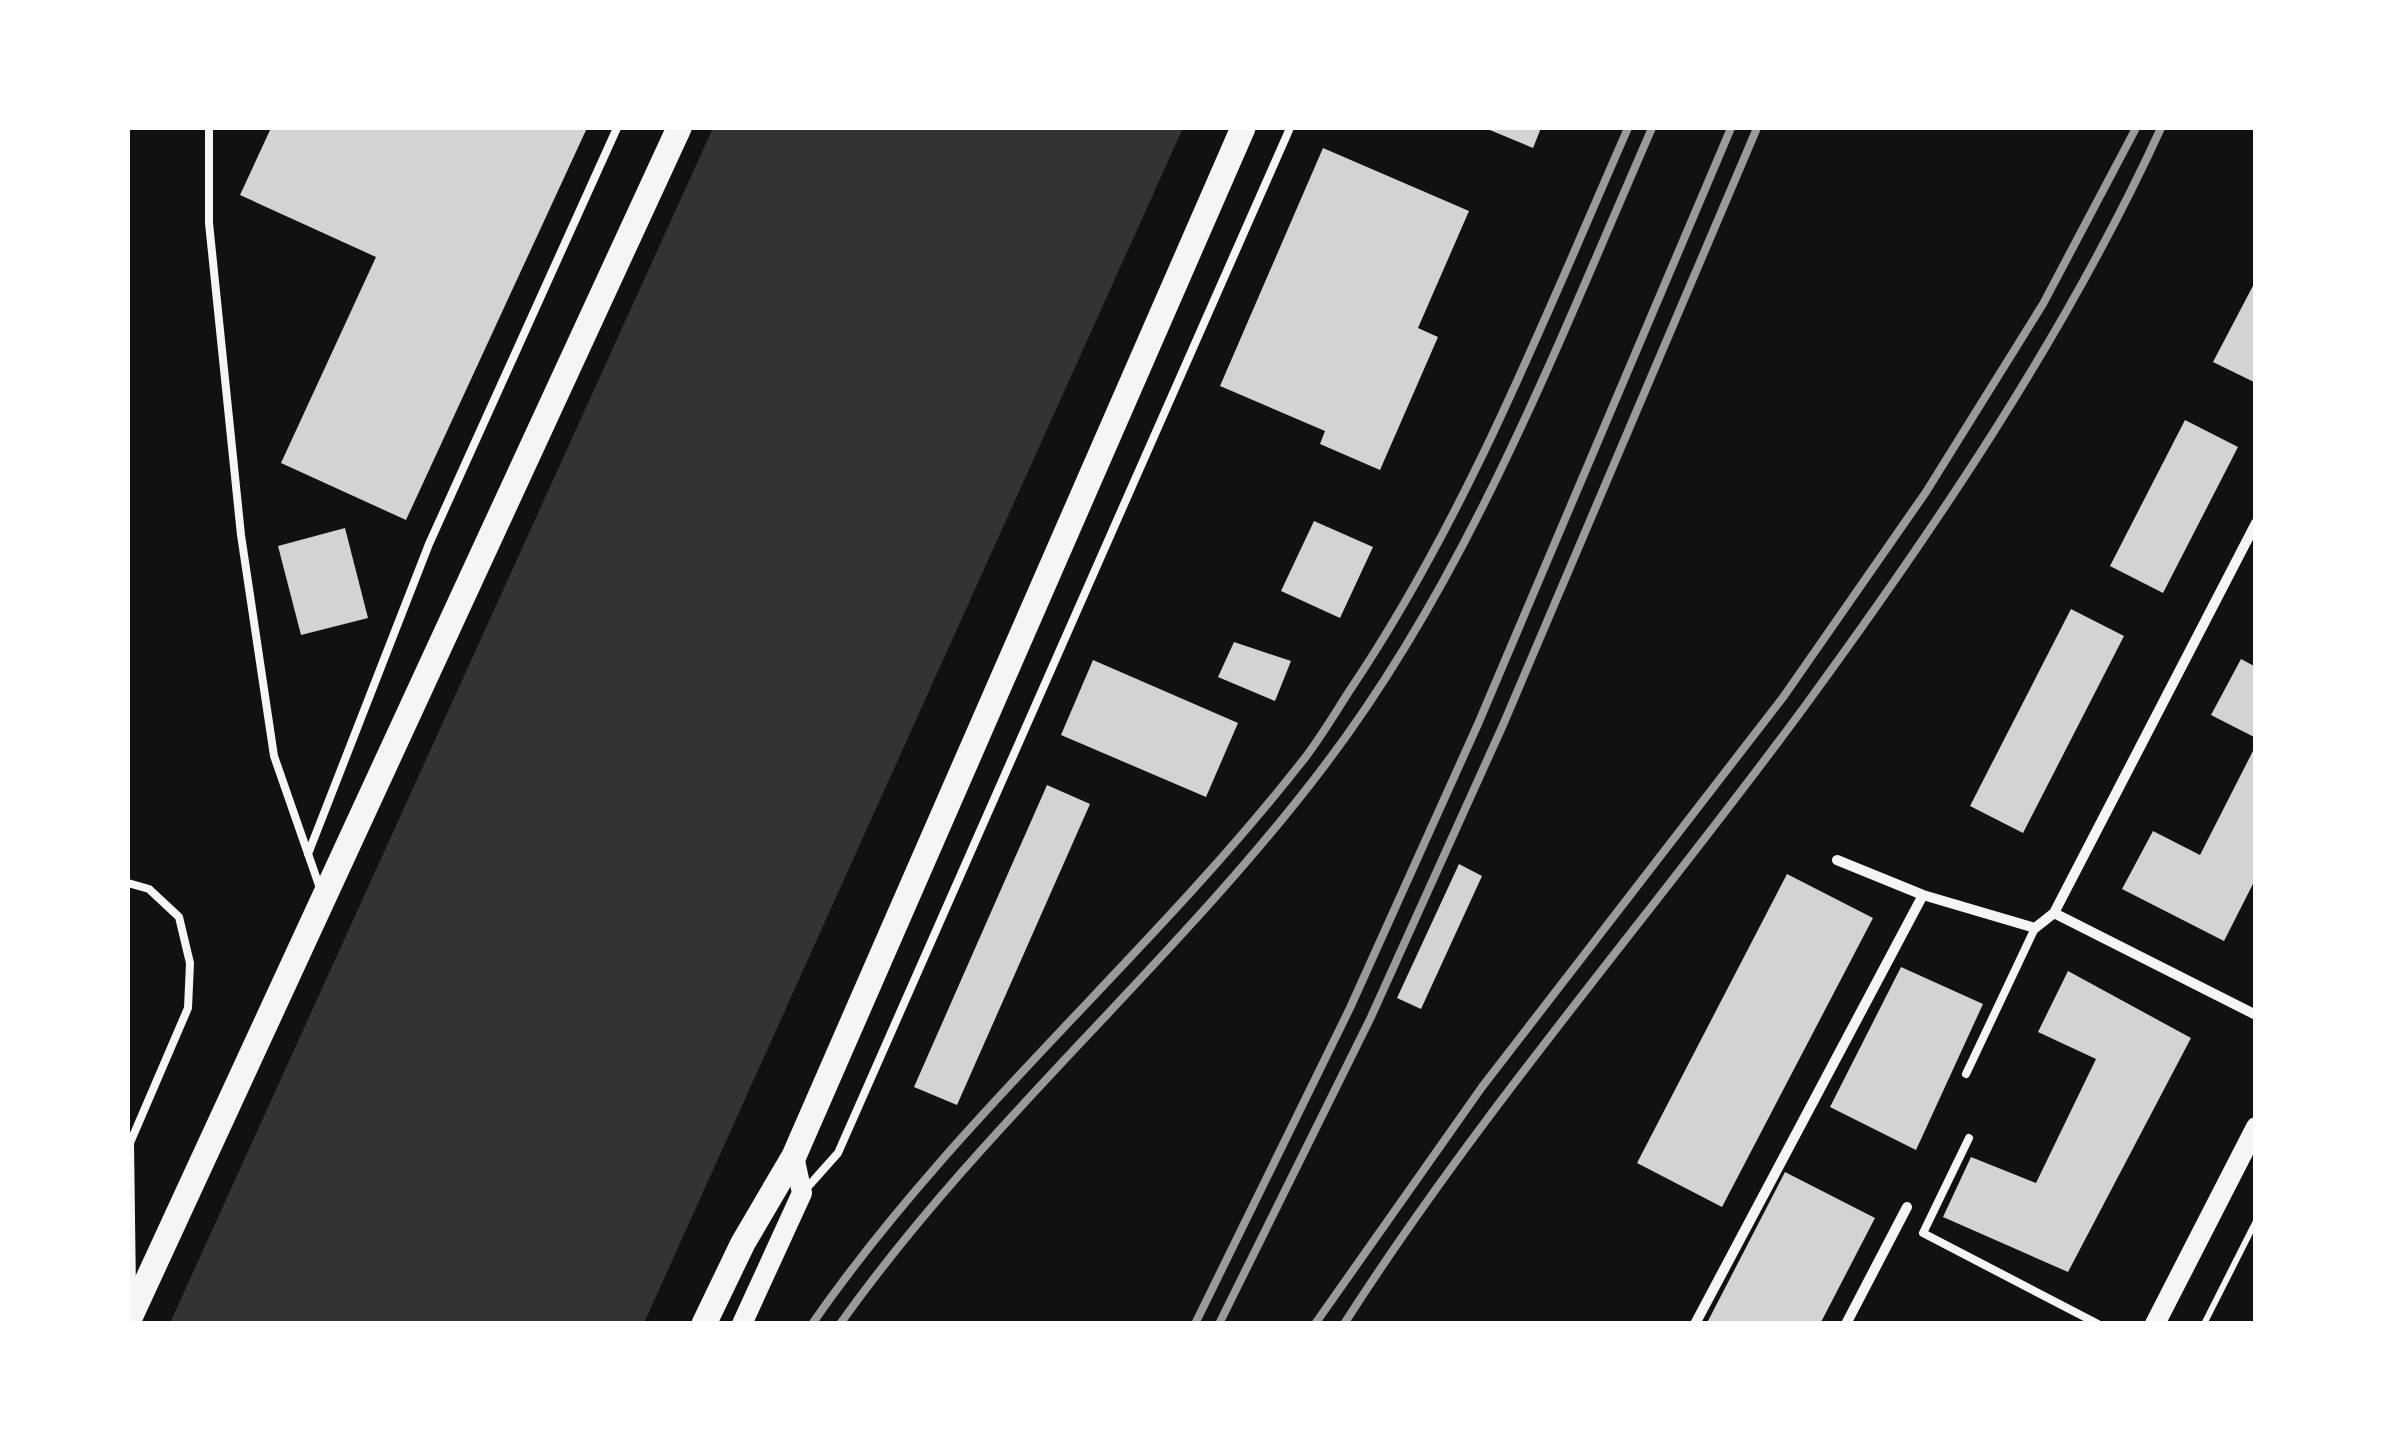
<svg xmlns="http://www.w3.org/2000/svg" width="2383" height="1451" font-family="Helvetica,sans-serif">
<style>
.water{fill:#333}
.building{fill:#d3d3d3}
.lines{fill:none;stroke-linecap:round;stroke-linejoin:round}
.path{stroke:#f5f5f5;stroke-width:6}
.service{stroke:#f5f5f5;stroke-width:8}
.minor{stroke:#f5f5f5;stroke-width:10}
.secondary{stroke:#f5f5f5;stroke-width:20}
.primary{stroke:#f5f5f5;stroke-width:25}
.rail{stroke:#9a9a9a;stroke-width:8}
</style>
<rect width="100%" height="100%" fill="#111"/>
<path class="water" d="M 713,128 L 1183,128 L 644,1323 L 170,1323 Z"/>
<path class="building" d="M 271,128 L 587,128 L 406,520 L 281,463 L 376,257 L 240,195 Z
M 1485,128 L 1541,128 L 1533,148 Z
M 1323,148 L 1469,211 L 1418,328 L 1438,337 L 1380,470 L 1320,444 L 1325,431 L 1220,386 Z
M 2256,280 L 2256,383 L 2213,362 Z
M 2185,420 L 2238,447 L 2163,593 L 2110,566 Z
M 1314,521 L 1373,547 L 1340,618 L 1281,591 Z
M 345,528 L 368,618 L 301,635 L 278,546 Z
M 2071,609 L 2124,636 L 2023,833 L 1970,806 Z
M 1234,642 L 1291,661 L 1275,701 L 1218,677 Z
M 2241,659 L 2256,667 L 2256,738 L 2211,715 Z
M 1093,660 L 1238,723 L 1206,797 L 1061,735 Z
M 2256,745 L 2256,878 L 2224,941 L 2122,889 L 2153,831 L 2200,855 Z
M 1047,785 L 1090,804 L 957,1105 L 914,1087 Z
M 1459,864 L 1482,876 L 1421,1009 L 1397,998 Z
M 1787,874 L 1873,918 L 1722,1207 L 1637,1163 Z
M 1901,967 L 1983,1004 L 1916,1150 L 1830,1107 Z
M 2068,971 L 2191,1038 L 2068,1272 L 1943,1217 L 1971,1157 L 2036,1183 L 2096,1059 L 2038,1032 Z
M 1785,1172 L 1875,1218 L 1820,1324 L 1712,1324 L 1708,1321 Z"/>
<g class="lines">
<path class="path" d="M 2204,1324 L 2256,1221"/>
<path class="service" d="M 209,128 L 209,223 L 241,535 L 274,756 L 321,891
M 308,854 L 429,544 L 617,128
M 128,883 L 149,889 L 179,917 L 190,963 L 188,1008 L 130,1143 L 132,1291
M 1966,1074 L 2035,928
M 1969,1138 L 1923,1233 L 2098,1324
M 805,1190 L 838,1153 L 1290,128"/>
<path class="minor" d="M 1837,860 L 1923,895 L 2035,928 L 2054,913 L 2256,523
M 2054,913 L 2256,1015
M 1695,1324 L 1923,895
M 1846,1324 L 1907,1207"/>
<path class="secondary" d="M 742,1324 L 802,1193 L 794,1156
M 2155,1324 L 2256,1127"/>
<path class="primary" d="M 128,1322 L 679,128
M 704,1324 L 743,1243 L 794,1156 L 1243,128"/>
<path class="rail" d="M 812,1324 C 955,1118 1150,956 1304,759 C 1321,737 1335,713 1350,690 C 1467,516 1544,319 1628,128
M 840,1324 C 984,1122 1176,962 1325,765 C 1470,574 1557,345 1652,128
M 1195,1324 L 1350,1008 L 1478,724 L 1731,128
M 1219,1324 L 1371,1017 L 1503,725 L 1757,128
M 1315,1324 L 1482,1087 L 1784,696 L 1926,492 L 2043,304 L 2136,128
M 1344,1324 C 1483,1107 1653,913 1805,706 C 1938,524 2067,333 2161,128"/>
</g>
<rect width="2383" height="1451" fill="none" stroke="#ffffff" stroke-width="260"/>
</svg>
